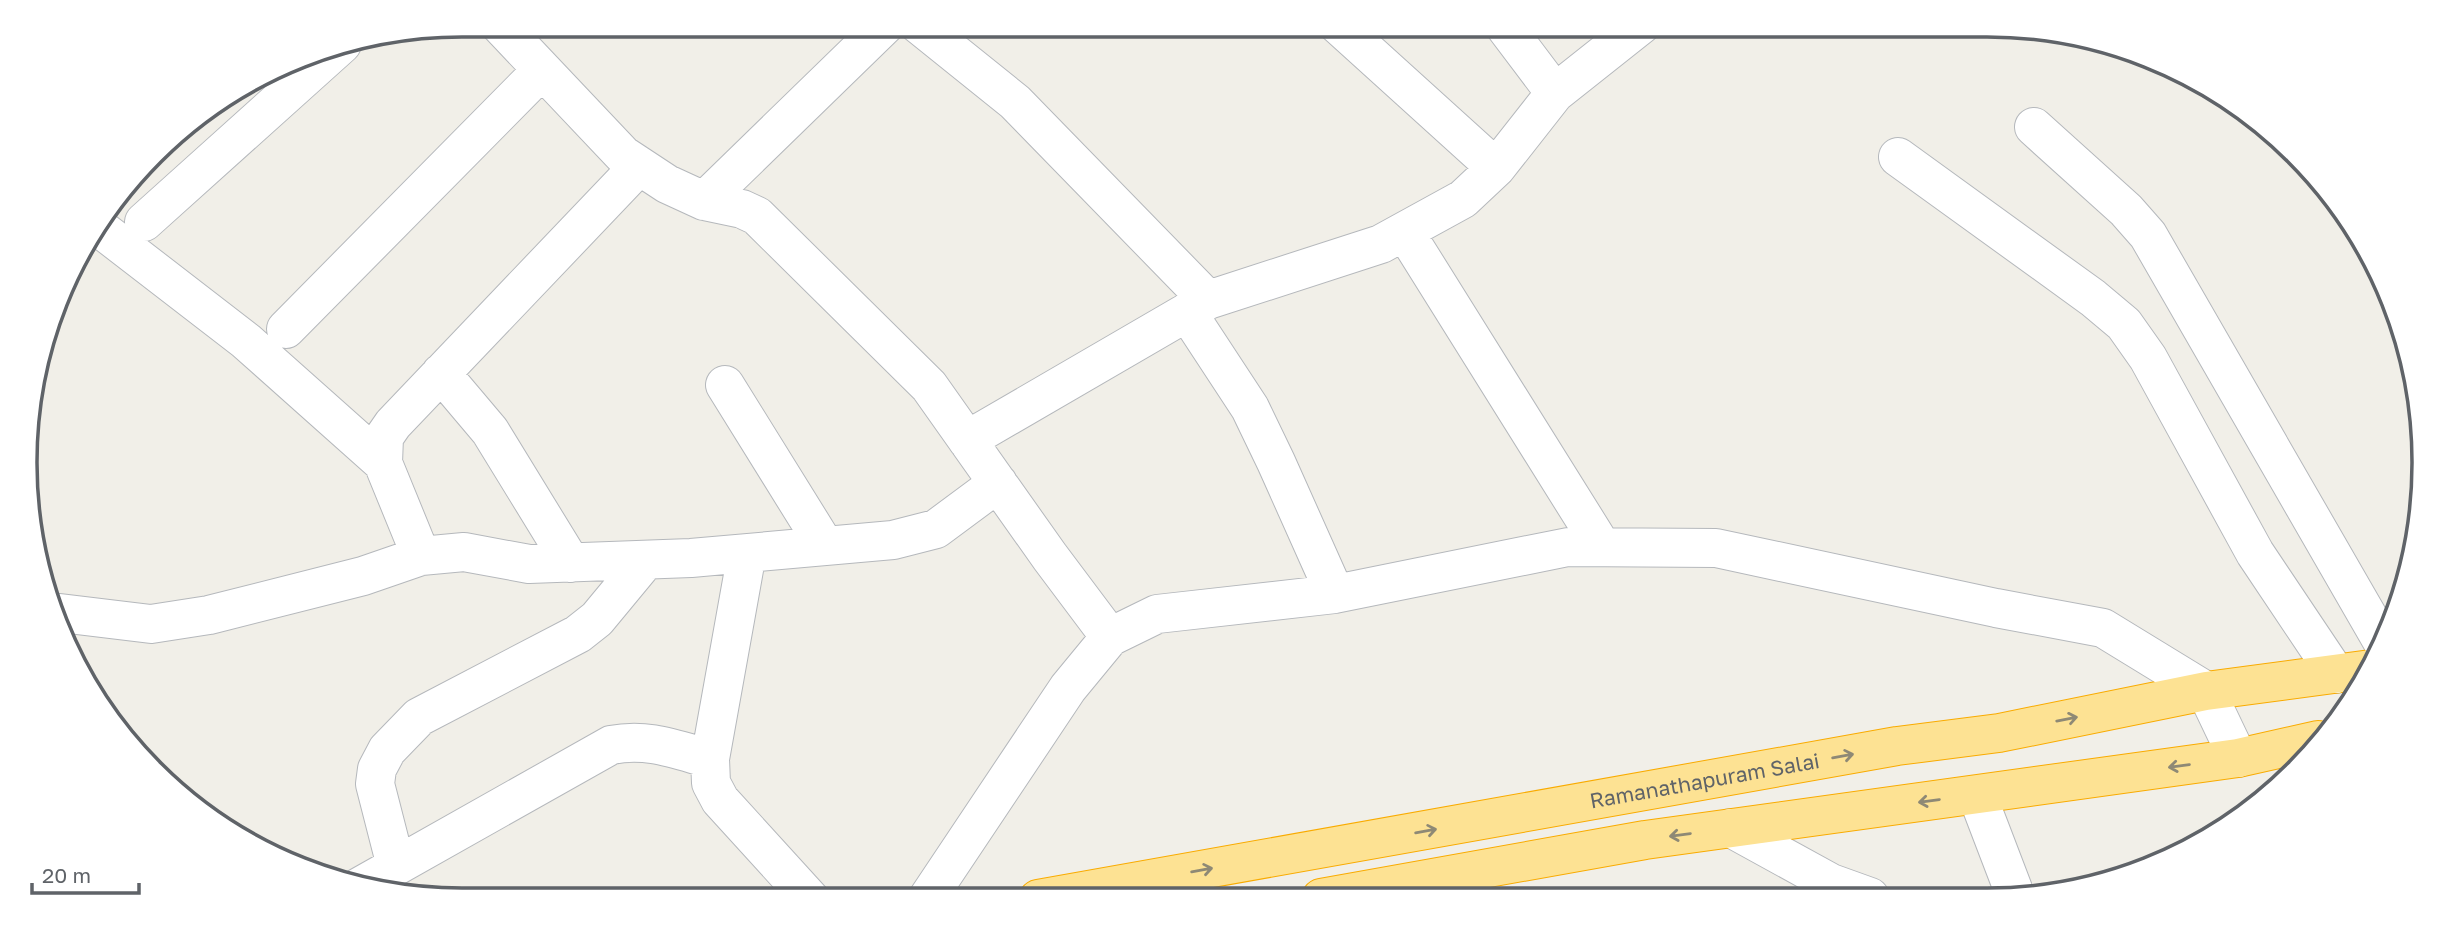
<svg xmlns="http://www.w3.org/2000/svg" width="2449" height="925" font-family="'Golos Text',sans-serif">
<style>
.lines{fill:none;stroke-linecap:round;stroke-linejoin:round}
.minor-casing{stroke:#b5b8bc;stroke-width:40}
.highway-casing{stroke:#f9ab00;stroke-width:40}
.minor{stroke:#fff;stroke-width:38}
.highway{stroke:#fde293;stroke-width:38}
.oneway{stroke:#8e8975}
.labels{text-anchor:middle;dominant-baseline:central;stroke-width:5;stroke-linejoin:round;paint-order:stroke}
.street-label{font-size:21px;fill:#5f6368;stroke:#fff}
.rim{fill:none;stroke:#5f6368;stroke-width:3.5}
</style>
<rect width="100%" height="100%" fill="#f1efe8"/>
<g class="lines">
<g class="minor-casing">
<path id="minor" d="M 499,24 L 623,155 L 667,184 L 704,201 L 742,209 L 757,216 L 929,386 L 1050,557 L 1110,637
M 918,24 L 1015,102 L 1208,300
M 1337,24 L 1496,168
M 1503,24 L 1555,93
M 2034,127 L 2126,210 L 2148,235 L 2382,641
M 1898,157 L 2093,298 L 2124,324 L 2148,358 L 2255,553 L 2336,674
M 704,201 L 886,24
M 144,222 L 342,44
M 97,226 L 246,341 L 383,463
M 1405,232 L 1602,547
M 1187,312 L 1250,408 L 1276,462 L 1335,594
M 286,329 L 542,70
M 441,373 L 490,431 L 571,563
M 725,385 L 825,546
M 967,440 L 1208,300 L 1381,244 L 1463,199 L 1496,168 L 1555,93 L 1642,24
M 747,553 L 710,759 L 711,783 L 720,800 L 811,900
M 421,556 L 383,463 L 384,437 L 393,424 L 639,166
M 60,613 L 151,624 L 209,615 L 363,576 L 421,556 L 464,552 L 529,564 L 691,558 L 893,540 L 936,529 L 998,483
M 1977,795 L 2016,897
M 1731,828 L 1831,883 L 1870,897
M 396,866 L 375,784 L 377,769 L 387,750 L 419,717 L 578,634 L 597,619 L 645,561
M 359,887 L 611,745 C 648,738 674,749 710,759
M 927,899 L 1068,688 L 1110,637 L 1157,614 L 1335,594 L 1568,547 L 1716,548 L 1996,608 L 2103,628 L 2206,691 L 2238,758"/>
</g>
<g class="highway-casing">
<g id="highway">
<path d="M 1321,898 L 1645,840 L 2238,758 L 2318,740"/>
<path id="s1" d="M 1038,899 L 1897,746 L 1999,733 L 2206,691 L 2371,669"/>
</g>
</g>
<use href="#minor" class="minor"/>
<use href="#highway" class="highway"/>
</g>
<defs><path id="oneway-shaft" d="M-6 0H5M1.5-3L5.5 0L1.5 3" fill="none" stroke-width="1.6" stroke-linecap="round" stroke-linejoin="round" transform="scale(1.75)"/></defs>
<g class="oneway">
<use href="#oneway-shaft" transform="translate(2067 719) rotate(-11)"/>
<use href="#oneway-shaft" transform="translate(1843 756) rotate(-10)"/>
<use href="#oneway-shaft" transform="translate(2179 766) rotate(172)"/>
<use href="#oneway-shaft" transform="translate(1929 801) rotate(172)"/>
<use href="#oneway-shaft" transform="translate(1426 831) rotate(-10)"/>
<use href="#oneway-shaft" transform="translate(1680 835) rotate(172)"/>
<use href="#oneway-shaft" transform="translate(1202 870) rotate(-10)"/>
</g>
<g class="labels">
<g class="street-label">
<text stroke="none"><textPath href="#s1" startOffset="677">Ramanathapuram Salai</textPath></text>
</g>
</g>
<path d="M0 0H2449V925H0ZM462 37H1987A425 425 0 0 1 2412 462V463A425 425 0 0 1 1987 888H462A425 425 0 0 1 37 463V462A425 425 0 0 1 462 37Z" fill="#fff" fill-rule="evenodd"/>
<path class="rim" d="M462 37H1987A425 425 0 0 1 2412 462V463A425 425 0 0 1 1987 888H462A425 425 0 0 1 37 463V462A425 425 0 0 1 462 37Z"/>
<path d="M32 883v10h107v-10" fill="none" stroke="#5f6368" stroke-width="3.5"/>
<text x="42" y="883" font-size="21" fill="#5f6368" stroke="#ffffff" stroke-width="5" paint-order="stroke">20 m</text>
</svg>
